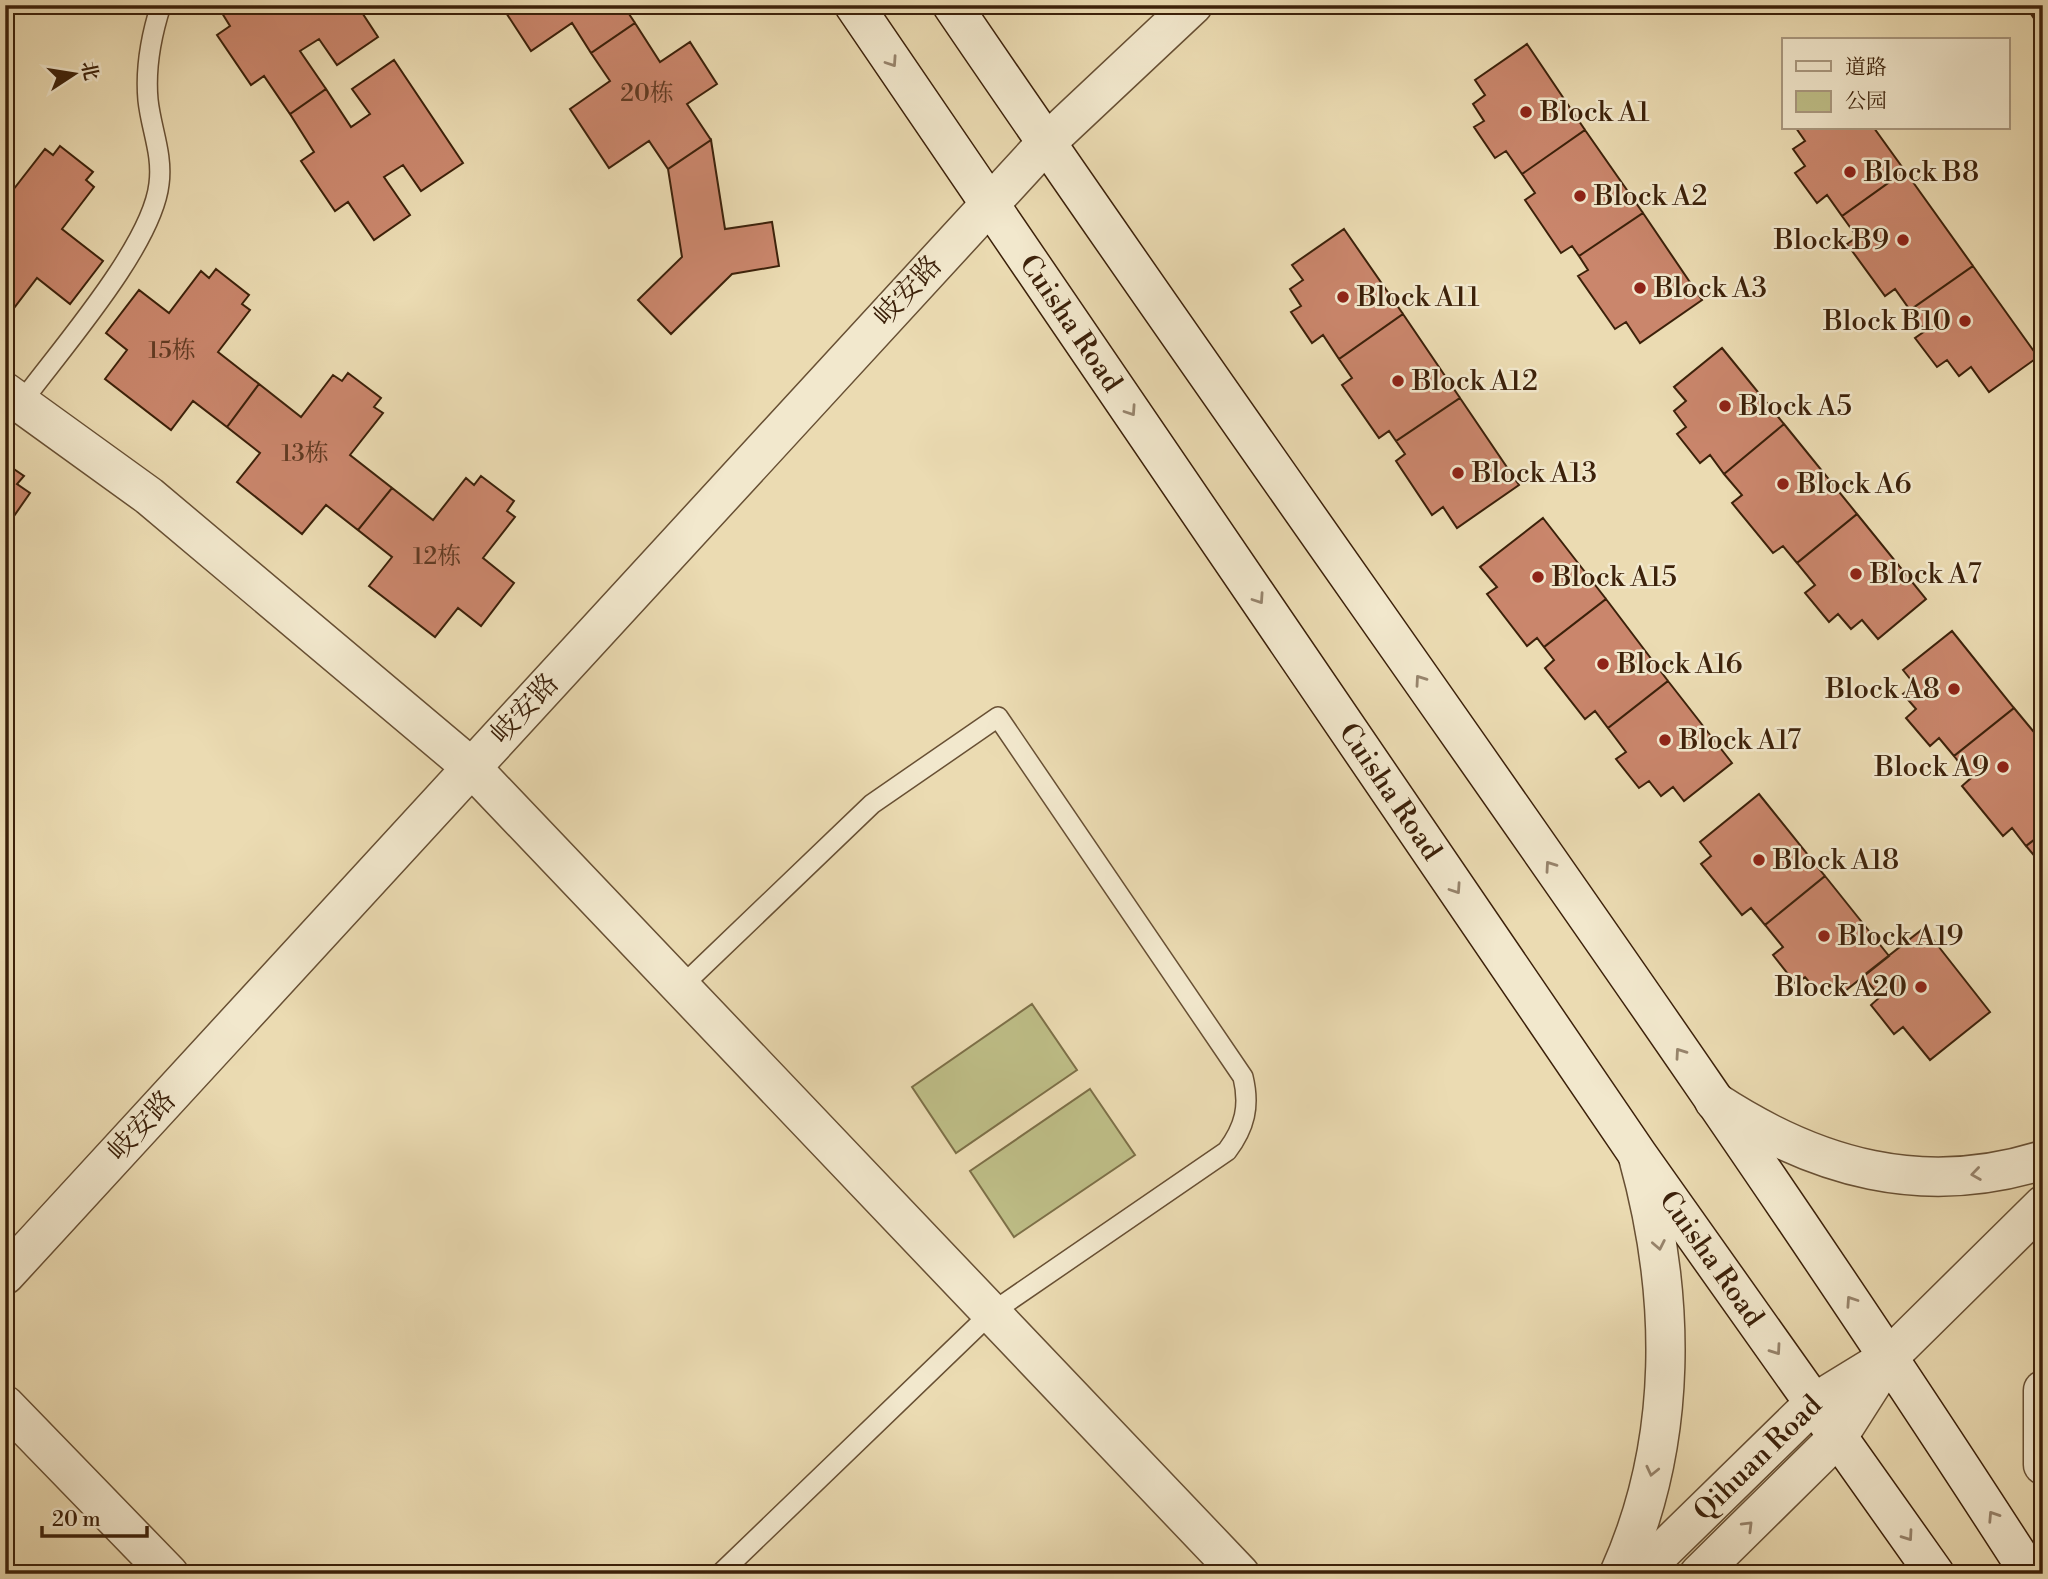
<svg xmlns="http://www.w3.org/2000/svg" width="2048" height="1579" font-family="'Libre Bodoni','Noto Serif SC',serif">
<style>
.green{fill:#bebe87;stroke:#7d7048;stroke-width:2}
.building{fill:#ca866c;stroke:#3c210a;stroke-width:2}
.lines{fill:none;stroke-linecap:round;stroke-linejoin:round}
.service-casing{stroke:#685034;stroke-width:22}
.minor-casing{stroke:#685034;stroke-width:41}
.tertiary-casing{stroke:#685034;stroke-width:41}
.secondary-casing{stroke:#3c210a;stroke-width:41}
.service{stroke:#f2e8cd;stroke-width:19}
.minor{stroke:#f2e8cd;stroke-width:38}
.tertiary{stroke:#f2e8cd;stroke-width:38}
.secondary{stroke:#f2e8cd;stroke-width:38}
.oneway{stroke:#97846c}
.poi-dot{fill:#8f2418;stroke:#f2e8cd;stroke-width:2.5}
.labels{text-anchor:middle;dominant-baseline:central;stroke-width:5;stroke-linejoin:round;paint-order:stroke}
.number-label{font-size:24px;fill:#603a22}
.poi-label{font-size:28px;fill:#3c210a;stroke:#f2e8cd;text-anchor:start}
.street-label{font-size:28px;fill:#3c210a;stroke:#f2e8cd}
</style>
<rect width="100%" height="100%" fill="#ebdbb2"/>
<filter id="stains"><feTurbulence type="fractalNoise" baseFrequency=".00286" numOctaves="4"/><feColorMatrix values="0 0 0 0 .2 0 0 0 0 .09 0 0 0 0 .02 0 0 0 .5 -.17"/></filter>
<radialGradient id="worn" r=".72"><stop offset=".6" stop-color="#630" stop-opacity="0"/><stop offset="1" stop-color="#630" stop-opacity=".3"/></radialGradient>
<path class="green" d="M 1032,1004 L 1077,1070 L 956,1153 L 912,1087 Z
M 1090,1089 L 1135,1155 L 1014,1237 L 970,1171 Z"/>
<path class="building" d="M 217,5 L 357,5 L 378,37 L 337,65 L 319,39 L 300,51 L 326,89 L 290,114 L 264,76 L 251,85 L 217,35 L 230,26 Z
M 501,5 L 623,5 L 635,23 L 591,53 L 572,23 L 531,51 Z
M 2025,5 L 2043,5 L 2043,32 Z
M 635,23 L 660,62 L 690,42 L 717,84 L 687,104 L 711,140 L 668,169 L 649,141 L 609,168 L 570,109 L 610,81 L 591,53 Z
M 1527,44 L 1585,130 L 1522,174 L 1506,151 L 1495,158 L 1474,127 L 1484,121 L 1473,104 L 1485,95 L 1475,80 Z
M 394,60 L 463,163 L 421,191 L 403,165 L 384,177 L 410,215 L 374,240 L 348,202 L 335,211 L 301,161 L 314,152 L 290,114 L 326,89 L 351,127 L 370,114 L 352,89 Z
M 1796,128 L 1874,128 L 1905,171 L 1842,216 L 1827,195 L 1817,203 L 1795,173 L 1805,166 L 1793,149 L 1805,141 Z
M 1585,130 L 1643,213 L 1579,256 L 1572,246 L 1561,253 L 1525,200 L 1535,193 L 1522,174 Z
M 711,140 L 725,229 L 772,222 L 779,266 L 732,274 L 671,334 L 638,300 L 682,257 L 668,169 Z
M 60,146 L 93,172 L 86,180 L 94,187 L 62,229 L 103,261 L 70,304 L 37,278 L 14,308 L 5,301 L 5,185 L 13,190 L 45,149 L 53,155 Z
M 1905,171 L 1973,266 L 1910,310 L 1895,289 L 1885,296 L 1847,244 L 1857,237 L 1842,216 Z
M 1643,213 L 1702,300 L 1640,343 L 1626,322 L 1615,329 L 1578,276 L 1588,270 L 1579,256 Z
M 1344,229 L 1403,314 L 1339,359 L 1323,335 L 1312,343 L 1291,312 L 1301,306 L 1290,289 L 1303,280 L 1292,265 Z
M 1973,266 L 2038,357 L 1989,392 L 1971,367 L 1959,376 L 1947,360 L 1937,367 L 1915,338 L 1925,331 L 1910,310 Z
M 216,269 L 249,295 L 242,304 L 250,310 L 218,352 L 259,384 L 227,427 L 193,401 L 171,430 L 105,379 L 127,350 L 106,333 L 139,290 L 169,313 L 201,271 L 209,278 Z
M 1403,314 L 1460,398 L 1396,441 L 1389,431 L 1379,438 L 1342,385 L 1352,378 L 1339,359 Z
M 1722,348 L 1784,424 L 1724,474 L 1710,455 L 1700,463 L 1677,434 L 1686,427 L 1674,411 L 1686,401 L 1674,387 Z
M 348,373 L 381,398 L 374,407 L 383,413 L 350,455 L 392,488 L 358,530 L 326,505 L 302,534 L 237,482 L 260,453 L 227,427 L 259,384 L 301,417 L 333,375 L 342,381 Z
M 1460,398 L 1519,485 L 1457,528 L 1443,507 L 1432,515 L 1396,461 L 1405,454 L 1396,441 Z
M 1784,424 L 1857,514 L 1797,563 L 1783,546 L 1773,553 L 1732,503 L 1742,495 L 1724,474 Z
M 5,463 L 24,476 L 17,484 L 30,493 L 5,529 Z
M 481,476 L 514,501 L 507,511 L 515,517 L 483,558 L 514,583 L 481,626 L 458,608 L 435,637 L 369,586 L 392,557 L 358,530 L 392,488 L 433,520 L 466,478 L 474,485 Z
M 1857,514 L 1926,599 L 1878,639 L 1862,620 L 1851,629 L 1838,614 L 1829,622 L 1805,593 L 1815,585 L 1797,563 Z
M 1543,518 L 1606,599 L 1544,647 L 1537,638 L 1527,646 L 1487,594 L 1497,587 L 1480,567 Z
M 1606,599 L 1668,681 L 1608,728 L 1595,711 L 1585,719 L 1545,668 L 1554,660 L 1544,647 Z
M 1952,631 L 2014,708 L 1954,756 L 1939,738 L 1930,746 L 1906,718 L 1916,709 L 1903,694 L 1915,685 L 1903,670 Z
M 1668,681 L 1732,763 L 1684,801 L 1673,787 L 1661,796 L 1649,781 L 1639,788 L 1616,759 L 1626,752 L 1608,728 Z
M 2014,708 L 2043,743 L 2043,833 L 2026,846 L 2012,828 L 2003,836 L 1962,786 L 1971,778 L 1954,756 Z
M 1759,794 L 1825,876 L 1765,925 L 1751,908 L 1742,915 L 1701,864 L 1711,856 L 1700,842 Z
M 2043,833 L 2043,866 L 2026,846 Z
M 2043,869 L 2043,886 L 2035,876 Z
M 1825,876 L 1889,956 L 1840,995 L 1830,982 L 1818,992 L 1805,977 L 1796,984 L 1773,955 L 1783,947 L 1765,925 Z
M 1924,928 L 1990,1012 L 1930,1060 L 1903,1027 L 1894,1034 L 1871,1005 L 1880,997 L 1863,976 Z"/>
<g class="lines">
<g class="service-casing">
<path id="service" d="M 21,403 C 60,350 152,246 159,184 C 163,154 151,129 148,100 C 145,67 151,36 161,5
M 681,987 L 872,804 L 998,717 L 1243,1077 C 1250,1106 1245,1127 1227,1151 L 991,1313 L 720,1574"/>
</g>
<g class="minor-casing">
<path id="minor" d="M 1046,143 L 1193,5
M 5,392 L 149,496 L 471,767 L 1240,1574
M 5,1405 L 169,1574"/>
</g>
<g class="tertiary-casing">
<g id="tertiary">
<path d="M 1714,1101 C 1816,1168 1923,1198 2043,1160"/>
<path d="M 5,1275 L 1046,143"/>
<path d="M 2043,1390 L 2043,1465"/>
<path d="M 1619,1574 C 1679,1441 1676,1294 1638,1157"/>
<path id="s1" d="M 1639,1574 L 1814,1403 L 1881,1362"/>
<path d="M 1699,1574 L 1838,1437 L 1889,1357 L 2043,1205"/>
</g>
</g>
<g class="secondary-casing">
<g id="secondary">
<path id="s2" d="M 854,5 L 1638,1155 L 1935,1574"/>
<path d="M 952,5 C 1309,530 1687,1040 2030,1574"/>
</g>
</g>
<use href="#service" class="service"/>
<use href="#minor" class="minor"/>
<use href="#tertiary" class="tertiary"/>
<use href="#secondary" class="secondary"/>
</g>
<defs><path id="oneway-chevron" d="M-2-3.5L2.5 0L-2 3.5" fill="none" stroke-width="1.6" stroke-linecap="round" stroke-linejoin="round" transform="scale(1.75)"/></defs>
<g class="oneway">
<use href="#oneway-chevron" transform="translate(892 62) rotate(56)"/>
<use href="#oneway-chevron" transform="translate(1131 411) rotate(56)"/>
<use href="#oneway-chevron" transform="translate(1259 599) rotate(56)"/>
<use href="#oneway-chevron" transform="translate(1420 680) rotate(-125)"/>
<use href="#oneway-chevron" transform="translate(1550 866) rotate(-125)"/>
<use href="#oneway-chevron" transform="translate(1456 889) rotate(56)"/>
<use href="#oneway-chevron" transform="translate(1680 1053) rotate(-125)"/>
<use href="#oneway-chevron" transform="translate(1976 1174) rotate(172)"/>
<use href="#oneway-chevron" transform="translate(1659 1245) rotate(79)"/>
<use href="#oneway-chevron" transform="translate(1851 1301) rotate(-124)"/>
<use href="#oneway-chevron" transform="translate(1776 1350) rotate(55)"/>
<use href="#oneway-chevron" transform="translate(1652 1471) rotate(103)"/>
<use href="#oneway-chevron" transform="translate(1993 1516) rotate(-123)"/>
<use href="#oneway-chevron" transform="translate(1748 1526) rotate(-45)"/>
<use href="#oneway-chevron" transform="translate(1908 1536) rotate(55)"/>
</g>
<g class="poi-dot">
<circle cx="1526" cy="112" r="7"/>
<circle cx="1850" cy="172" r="7"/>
<circle cx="1580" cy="196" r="7"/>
<circle cx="1903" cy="240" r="7"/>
<circle cx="1640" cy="288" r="7"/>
<circle cx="1343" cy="297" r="7"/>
<circle cx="1965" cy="321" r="7"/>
<circle cx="1398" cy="381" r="7"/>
<circle cx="1725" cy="406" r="7"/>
<circle cx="1458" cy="473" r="7"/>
<circle cx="1783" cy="484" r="7"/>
<circle cx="1856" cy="574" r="7"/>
<circle cx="1538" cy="577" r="7"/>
<circle cx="1603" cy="664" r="7"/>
<circle cx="1954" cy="689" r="7"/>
<circle cx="1665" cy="740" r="7"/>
<circle cx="2003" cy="767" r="7"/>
<circle cx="1759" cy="860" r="7"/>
<circle cx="1824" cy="936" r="7"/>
<circle cx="1921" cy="987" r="7"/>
</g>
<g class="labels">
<g class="number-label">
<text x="647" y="94">20栋</text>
<text x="172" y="351">15栋</text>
<text x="305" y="454">13栋</text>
<text x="437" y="557">12栋</text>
</g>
<g class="poi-label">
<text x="1540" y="112">Block A1</text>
<text x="1864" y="172">Block B8</text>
<text x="1594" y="196">Block A2</text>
<text x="1889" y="240" text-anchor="end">Block B9</text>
<text x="1654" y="288">Block A3</text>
<text x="1357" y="297">Block A11</text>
<text x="1951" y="321" text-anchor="end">Block B10</text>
<text x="1412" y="381">Block A12</text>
<text x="1739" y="406">Block A5</text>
<text x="1472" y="473">Block A13</text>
<text x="1797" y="484">Block A6</text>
<text x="1870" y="574">Block A7</text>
<text x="1552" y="577">Block A15</text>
<text x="1617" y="664">Block A16</text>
<text x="1940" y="689" text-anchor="end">Block A8</text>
<text x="1679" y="740">Block A17</text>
<text x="1989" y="767" text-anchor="end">Block A9</text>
<text x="1773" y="860">Block A18</text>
<text x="1838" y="936">Block A19</text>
<text x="1907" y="987" text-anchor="end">Block A20</text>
</g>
<g class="street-label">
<text transform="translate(908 291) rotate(-47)">岐安路</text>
<text stroke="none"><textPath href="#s2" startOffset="385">Cuisha Road</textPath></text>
<text transform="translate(525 709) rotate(-47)">岐安路</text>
<text stroke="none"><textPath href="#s2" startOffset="952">Cuisha Road</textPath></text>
<text transform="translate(142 1126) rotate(-47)">岐安路</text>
<text stroke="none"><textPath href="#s2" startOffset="1519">Cuisha Road</textPath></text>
<text stroke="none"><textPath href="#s1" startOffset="166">Qihuan Road</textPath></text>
</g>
</g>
<rect width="2048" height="1579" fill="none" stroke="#ebdbb2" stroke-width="28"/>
<rect x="7" y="7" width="2034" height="1565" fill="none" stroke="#3c210a" stroke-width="3.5"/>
<rect x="14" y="14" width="2020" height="1551" fill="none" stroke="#3c210a" stroke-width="2"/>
<rect x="1782" y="38" width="228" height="91" fill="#f2e8cd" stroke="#a9987f" stroke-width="2"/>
<rect x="1796" y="61" width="35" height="10" fill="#f2e8cd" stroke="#a9987f" stroke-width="2"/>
<text x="1845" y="74" font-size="21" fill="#3c210a">道路</text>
<rect x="1796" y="91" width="35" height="21" fill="#bebe87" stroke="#a9987f" stroke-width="2"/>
<text x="1845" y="108" font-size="21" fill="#3c210a">公园</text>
<g transform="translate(74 74) rotate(78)" stroke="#f2e8cd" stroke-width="5" paint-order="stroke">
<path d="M0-5L12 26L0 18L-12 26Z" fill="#3c210a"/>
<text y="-10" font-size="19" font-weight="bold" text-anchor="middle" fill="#3c210a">北</text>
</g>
<path d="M42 1526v10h105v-10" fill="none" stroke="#3c210a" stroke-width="3.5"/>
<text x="52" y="1526" font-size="21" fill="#3c210a" stroke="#f2e8cd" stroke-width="5" paint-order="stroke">20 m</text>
<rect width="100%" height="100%" filter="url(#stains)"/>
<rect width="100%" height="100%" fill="url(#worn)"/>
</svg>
